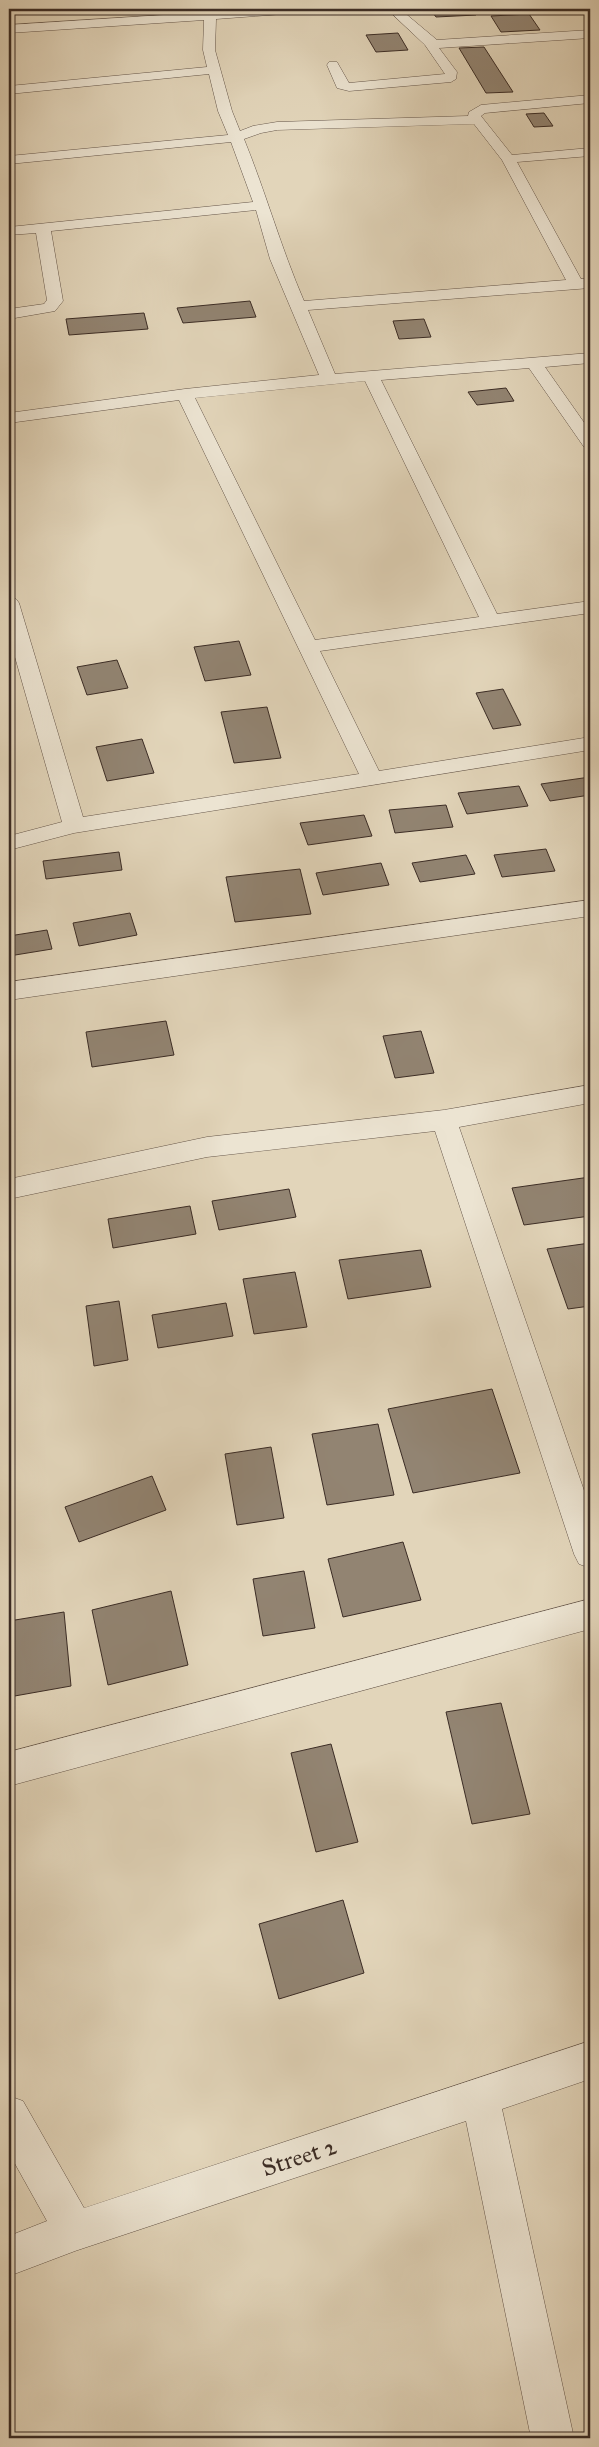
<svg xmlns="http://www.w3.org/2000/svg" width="599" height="2447" font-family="'IM FELL Great Primer',serif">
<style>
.building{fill:#928472;stroke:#3b2c25}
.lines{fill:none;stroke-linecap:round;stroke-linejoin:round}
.minor-casing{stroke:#65564a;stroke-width:1}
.minor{fill:#ece4d2;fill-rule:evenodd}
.labels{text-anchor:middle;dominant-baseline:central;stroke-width:4.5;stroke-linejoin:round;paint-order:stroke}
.near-street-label{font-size:24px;fill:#3b2c25;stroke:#ece4d2}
</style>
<rect width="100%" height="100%" fill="#e2d5ba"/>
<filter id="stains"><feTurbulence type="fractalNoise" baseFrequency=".004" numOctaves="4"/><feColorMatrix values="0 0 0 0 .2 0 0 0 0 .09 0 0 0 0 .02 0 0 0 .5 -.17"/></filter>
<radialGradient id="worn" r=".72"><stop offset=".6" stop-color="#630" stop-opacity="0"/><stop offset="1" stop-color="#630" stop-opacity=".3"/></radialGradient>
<path class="building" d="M 430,9 L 471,9 L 476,15 L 436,17 Z
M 529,14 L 540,30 L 501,32 L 491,16 Z
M 398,33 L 408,50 L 376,52 L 366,35 Z
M 484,47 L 513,92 L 486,93 L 459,48 Z
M 544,113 L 553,126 L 534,127 L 526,114 Z
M 250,301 L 256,317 L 183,323 L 177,308 Z
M 144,313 L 148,329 L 69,335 L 66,319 Z
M 424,319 L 431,337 L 399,339 L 393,321 Z
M 506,388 L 514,401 L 477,405 L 468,392 Z
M 239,641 L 251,675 L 205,681 L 194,647 Z
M 117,660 L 128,688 L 87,695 L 77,667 Z
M 503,689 L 521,725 L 493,729 L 476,693 Z
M 267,707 L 281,758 L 234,763 L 221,712 Z
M 142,739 L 154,773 L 107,781 L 96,747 Z
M 590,777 L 590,795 L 550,801 L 541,784 Z
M 519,786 L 528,806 L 467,814 L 458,793 Z
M 446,805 L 453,827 L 395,833 L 389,810 Z
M 364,815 L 372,836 L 308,845 L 300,823 Z
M 546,849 L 555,871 L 502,877 L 494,855 Z
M 119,852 L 122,870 L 46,879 L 43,861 Z
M 466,855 L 475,874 L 420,882 L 412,863 Z
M 381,863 L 389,885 L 323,895 L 316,873 Z
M 300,869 L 311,914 L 235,922 L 226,877 Z
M 130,913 L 137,935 L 79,946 L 73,923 Z
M 47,930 L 52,949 L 9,956 L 9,936 Z
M 166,1021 L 174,1055 L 92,1067 L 86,1032 Z
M 421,1031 L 434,1073 L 395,1078 L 383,1036 Z
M 590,1177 L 590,1216 L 524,1225 L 512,1188 Z
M 289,1189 L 296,1217 L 219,1230 L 212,1201 Z
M 190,1206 L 196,1234 L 113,1248 L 108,1219 Z
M 590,1243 L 590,1306 L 568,1309 L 547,1249 Z
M 421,1250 L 431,1287 L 348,1299 L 339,1260 Z
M 295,1272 L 307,1327 L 254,1334 L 243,1279 Z
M 119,1301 L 128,1360 L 94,1366 L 86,1306 Z
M 226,1303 L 233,1336 L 158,1348 L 152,1315 Z
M 492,1389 L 520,1473 L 413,1493 L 388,1409 Z
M 378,1424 L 394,1495 L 327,1505 L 312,1434 Z
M 271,1447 L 284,1518 L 237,1525 L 225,1454 Z
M 152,1476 L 166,1510 L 79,1542 L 65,1507 Z
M 403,1542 L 421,1600 L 343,1617 L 328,1559 Z
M 304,1571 L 315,1628 L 263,1636 L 253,1579 Z
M 171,1591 L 188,1665 L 108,1685 L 92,1610 Z
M 64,1612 L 71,1686 L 9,1697 L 9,1621 Z
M 501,1703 L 530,1814 L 472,1824 L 446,1712 Z
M 331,1744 L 358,1842 L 316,1852 L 291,1753 Z
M 343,1900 L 364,1973 L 279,1999 L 259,1924 Z"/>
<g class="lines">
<g class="minor-casing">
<path id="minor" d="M 257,9 L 302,9 L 296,13 L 216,19 L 215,50 L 232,111 L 240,131 L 253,126 L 277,122 L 468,116 L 469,112 L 481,105 L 590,95 L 590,103 L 485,113 L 481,116 L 512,155 L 590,148 L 590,156 L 517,162 L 581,279 L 590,278 L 590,288 L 308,310 L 335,374 L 590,353 L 590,363 L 545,367 L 590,431 L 590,448 L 584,447 L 529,368 L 381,380 L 497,614 L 590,601 L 590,613 L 320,651 L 379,771 L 590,737 L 590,750 L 74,833 L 9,850 L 9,836 L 62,822 L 9,636 L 9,597 L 16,599 L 19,603 L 83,817 L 359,774 L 179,400 L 9,423 L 9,413 L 185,389 L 319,375 L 270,259 L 256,210 L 51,231 L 63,301 L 55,311 L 9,319 L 9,309 L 44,304 L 47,300 L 36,233 L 9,235 L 9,227 L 253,202 L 231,142 L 9,164 L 9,156 L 228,135 L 218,111 L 209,74 L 9,94 L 9,86 L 207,67 L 203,50 L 204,20 L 9,33 L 9,25 ZM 474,124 L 502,160 L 566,280 L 304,301 C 281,248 266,193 244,139 L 261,133 L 277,130 ZM 365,381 L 479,617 L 315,640 L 195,398 Z
M 387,9 L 400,9 L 437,40 L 590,30 L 590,38 L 439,48 L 457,72 L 456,79 L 451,82 L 349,91 L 337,88 L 327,65 L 329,62 L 337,62 L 349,83 L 445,74 L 425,45 Z
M 590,900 L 590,916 L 9,1000 L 9,982 Z
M 590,1085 L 590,1103 L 459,1127 L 590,1508 L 590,1568 L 579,1564 L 574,1554 L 435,1131 L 207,1157 L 9,1199 L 9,1179 L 207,1137 L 444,1110 Z
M 590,1599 L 590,1629 L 9,1786 L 9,1752 Z
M 590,2041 L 590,2079 L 502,2109 L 574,2438 L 531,2438 L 466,2121 L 75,2251 L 9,2276 L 9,2236 L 47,2221 L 9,2153 L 9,2096 L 23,2101 L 84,2208 Z"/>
</g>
<use href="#minor" class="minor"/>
</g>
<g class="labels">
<g class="near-street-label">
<text transform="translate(299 2157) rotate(-18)">Street 2</text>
</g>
</g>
<rect width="599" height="2447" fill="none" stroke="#e2d5ba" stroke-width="30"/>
<rect x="10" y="10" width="579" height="2427" fill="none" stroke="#3b2c25" stroke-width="2.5"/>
<rect x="15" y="15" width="569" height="2417" fill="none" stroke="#3b2c25"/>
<rect width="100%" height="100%" filter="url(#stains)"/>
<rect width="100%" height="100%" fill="url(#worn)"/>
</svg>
